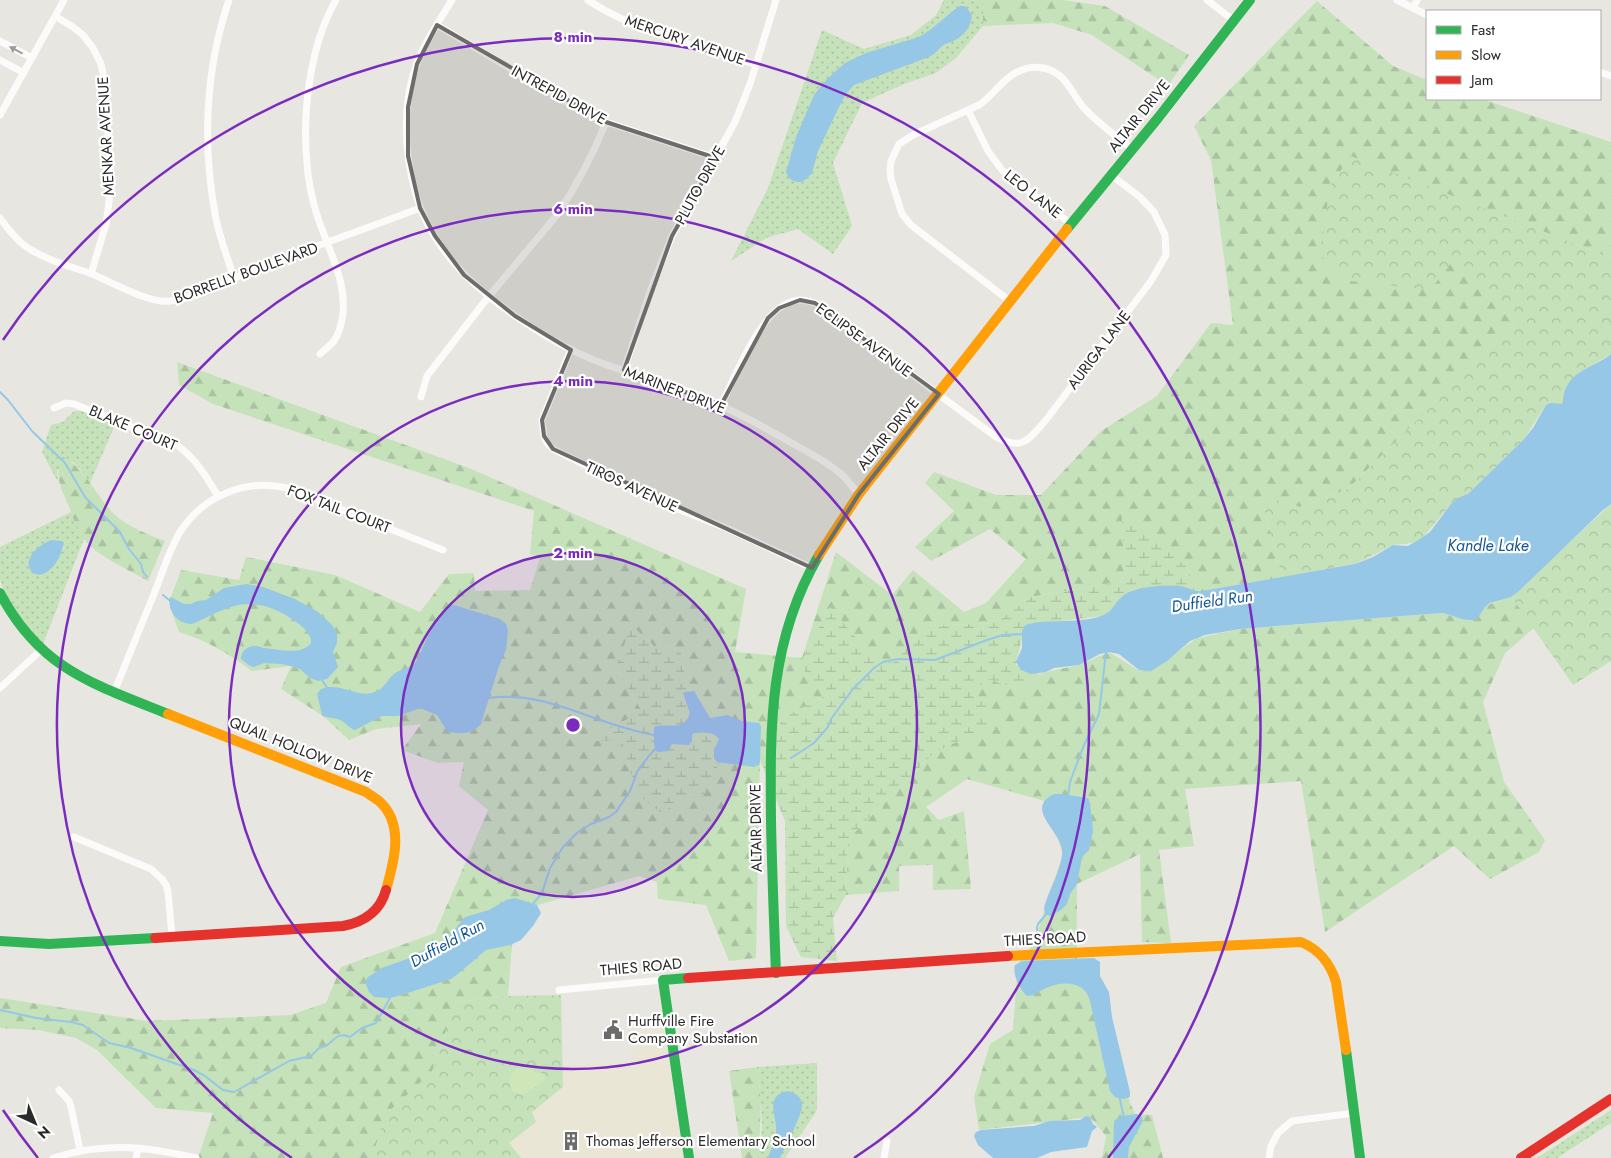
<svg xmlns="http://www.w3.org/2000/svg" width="1611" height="1158" font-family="Jost,sans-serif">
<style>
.education{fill:#eae6d5}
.grass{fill:url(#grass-dots)}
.forest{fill:url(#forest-firs);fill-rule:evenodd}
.wetland{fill:url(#wetland-marsh)}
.park{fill:url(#park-crowns)}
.pitch{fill:#cfe6b8}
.water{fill:#97c7e6}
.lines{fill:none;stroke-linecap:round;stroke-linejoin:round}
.stream{stroke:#97c7e6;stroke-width:2}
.street{stroke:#fcfbfa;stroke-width:7}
.fast{stroke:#30b455;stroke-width:10}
.slow{stroke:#ff9f0a;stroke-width:10}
.jam{stroke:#e5322d;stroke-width:10}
.oneway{fill:#9e9d9c}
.marked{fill:#6c6c6a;fill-opacity:0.2;stroke:#6c6c6a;stroke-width:4;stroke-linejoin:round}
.ring{fill:none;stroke:#7b2cbf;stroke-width:2.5}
.labels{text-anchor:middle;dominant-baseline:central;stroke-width:4.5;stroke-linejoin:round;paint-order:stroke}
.street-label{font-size:15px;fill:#2a2a2a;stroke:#fff}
.poi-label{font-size:15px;fill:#2a2a2a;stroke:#fff;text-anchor:start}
.water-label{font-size:16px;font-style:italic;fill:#145694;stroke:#fff}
.centre{fill:#7b2cbf;stroke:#fff;stroke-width:2.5}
.ring-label{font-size:15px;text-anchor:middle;font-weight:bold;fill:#7b2cbf;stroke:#fff;stroke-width:4.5;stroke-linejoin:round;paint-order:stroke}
</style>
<defs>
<pattern id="grass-dots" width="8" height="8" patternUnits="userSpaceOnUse" patternTransform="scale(1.25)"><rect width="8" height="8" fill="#c5e2ba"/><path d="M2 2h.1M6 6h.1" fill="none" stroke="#a9c2a0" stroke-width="1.8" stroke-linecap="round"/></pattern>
<pattern id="forest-firs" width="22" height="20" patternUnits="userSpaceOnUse" patternTransform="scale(1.25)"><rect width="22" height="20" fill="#c5e2ba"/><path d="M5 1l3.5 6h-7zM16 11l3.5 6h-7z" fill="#a9c2a0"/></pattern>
<pattern id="wetland-marsh" width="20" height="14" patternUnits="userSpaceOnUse" patternTransform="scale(1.25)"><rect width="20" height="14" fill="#c5e2ba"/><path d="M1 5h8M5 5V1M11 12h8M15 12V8" fill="none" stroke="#a9c2a0"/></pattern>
<pattern id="park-crowns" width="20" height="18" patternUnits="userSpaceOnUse" patternTransform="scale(1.25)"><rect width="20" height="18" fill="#c5e2ba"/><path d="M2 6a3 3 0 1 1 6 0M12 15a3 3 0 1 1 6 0" fill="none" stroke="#a9c2a0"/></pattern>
</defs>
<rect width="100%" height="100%" fill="#e8e6e0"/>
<path class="education" d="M 561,995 L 563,1066 L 633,1061 L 632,1033 L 663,1029 L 683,1158 L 372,1158 L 508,996 Z"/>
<path class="grass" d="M 944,0 L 972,0 L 983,3 L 983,26 L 956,58 L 936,73 L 904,84 L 862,103 L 833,163 L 852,226 L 833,254 L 798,229 L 766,238 L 731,261 L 768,188 L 822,30 L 864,49 L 911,35 L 936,15 Z
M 74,411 L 81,411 L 115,425 L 90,483 L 81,470 L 72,461 L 57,471 L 58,482 L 42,452 L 51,425 L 63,422 Z
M 71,512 L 84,539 L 43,644 C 27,628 6,602 0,579 C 0,569 0,557 0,547 Z
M 817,1063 L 817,1108 L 816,1112 L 785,1158 L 758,1158 C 765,1128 761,1097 757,1067 Z
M 1611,1110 L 1611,1123 L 1557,1158 L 1537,1158 Z"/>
<path class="forest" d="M 972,0 L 1062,0 L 1105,6 L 1189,55 L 1168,86 L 1092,35 L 1053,23 L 983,26 L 983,3 Z
M 1317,1 L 1393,66 L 1427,80 L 1427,99 L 1482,99 L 1611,142 L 1611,258 L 1351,157 L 1330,186 L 1450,261 L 1515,323 L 1348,489 L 1300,507 L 1261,496 L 1282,577 L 1207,591 L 1195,591 L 1188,568 L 1122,514 L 1124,581 L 1031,597 L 995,623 L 927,626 L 893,663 L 874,659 L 830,608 L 827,695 L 784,717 L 760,761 L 756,958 L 729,961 L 706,905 L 658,899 L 657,882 L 639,876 L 538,905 L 512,945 L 508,996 L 456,1002 L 432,1072 L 386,1115 L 372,1158 L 198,1158 L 213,1113 L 156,1108 L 97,1050 L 76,1038 L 38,1030 L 0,1028 L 0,998 L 147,1021 L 290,1015 L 326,1003 L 341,967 L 435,933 L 488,810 L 459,786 L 464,762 L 438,763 L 402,750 L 421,724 L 376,729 L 349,740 L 323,716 L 281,689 L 291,666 L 252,671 C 229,654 206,640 179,632 L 170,607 L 171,597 L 181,570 L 239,580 L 246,557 L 335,575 L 420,612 L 449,574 L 474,573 L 475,591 L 530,590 L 540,558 L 530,554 L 534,511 L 213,404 L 179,385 L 177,362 L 469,468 L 746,589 L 735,652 L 802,658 L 836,552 L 892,595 L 913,570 L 964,612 L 986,603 L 1026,559 L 990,529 L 931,561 L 915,547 L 954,511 L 925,483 L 934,472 L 996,495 L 1041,495 L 1101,431 L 1157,396 L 1211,323 L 1233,325 L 1211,160 L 1194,126 ZM 632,626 L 654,646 L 680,649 L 687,687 L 710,718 L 637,794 L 622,741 L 642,711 L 616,668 Z
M 63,457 C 87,469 95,496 114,514 C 128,527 147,534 165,541 L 148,581 C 131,571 95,555 84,539 C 77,529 72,515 68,504 C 60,487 56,478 60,460 Z
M 1511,596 L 1534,628 L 1505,653 L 1483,702 L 1504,782 L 1545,840 L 1539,852 L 1490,879 L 1454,846 L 1325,932 L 1301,781 L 1185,789 L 1194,846 L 1159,850 L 1171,943 L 1142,942 L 1140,854 L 1077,884 L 1077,959 L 1094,958 L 1129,1100 L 1135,1114 L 1152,1115 L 1163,1158 L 1102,1158 L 1106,1136 L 1090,1117 L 979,1130 L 974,1097 L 990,1044 L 1013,1030 L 1018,963 L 1034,943 L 1063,854 L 1044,801 L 967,779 L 926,807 L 939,820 L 964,811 L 971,889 L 933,890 L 933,865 L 899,866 L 899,891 L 846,895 L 848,839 L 934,753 L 986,727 L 970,690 L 991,680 L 1018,689 L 1046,672 L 1079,665 L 1109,652 L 1138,670 L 1151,671 L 1197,638 L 1241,629 L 1441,613 L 1471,621 L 1485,606 Z
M 757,1067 L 761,1101 L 759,1153 L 758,1158 L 742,1158 L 729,1071 Z"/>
<path class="wetland" d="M 1122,513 L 1188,568 L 1195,591 L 1175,586 L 1133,590 L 1103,616 L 1025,625 L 1016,665 L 1039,674 L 1046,672 L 1018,689 L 991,680 L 971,690 L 988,707 L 987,727 L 934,753 L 848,839 L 846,895 L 833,918 L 837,961 L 801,957 L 786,926 L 785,821 L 760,761 L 784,717 L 827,695 L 800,666 L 803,658 L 830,607 L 874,659 L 893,663 L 927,626 L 995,623 L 1031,597 L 1124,581 Z
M 631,625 L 654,646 L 680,649 L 687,687 L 710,718 L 719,763 L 706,793 L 660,812 L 637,794 L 622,741 L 587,741 L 642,711 L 616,668 Z"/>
<path class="park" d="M 1351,156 L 1611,258 L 1611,354 L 1578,373 L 1562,404 L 1546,405 L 1523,440 L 1468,494 L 1451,504 L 1419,542 L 1393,545 L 1355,564 L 1282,577 L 1261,496 L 1300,507 L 1348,489 L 1515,323 L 1450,262 L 1431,290 L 1340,280 L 1320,254 L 1330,186 Z
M 1611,504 L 1611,661 L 1573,685 L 1511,596 Z
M 561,995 L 563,1087 L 532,1112 L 536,1122 L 509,1143 L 521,1158 L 372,1158 L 385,1115 L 432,1072 L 456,1002 L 508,996 Z"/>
<path class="pitch" d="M 522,1065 L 526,1065 L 538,1074 L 542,1073 L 545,1076 L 545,1080 L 527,1093 L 522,1095 L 512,1091 C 506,1079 512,1071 522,1065 Z"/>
<path class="water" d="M 960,6 L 965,6 L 972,15 C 971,27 964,36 953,41 C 953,41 946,44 945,44 C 939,48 936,54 929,57 L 854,85 L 846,94 L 839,107 L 818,151 L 812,173 L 805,180 L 801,182 C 793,182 789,180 786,172 L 796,137 L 814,95 L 827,79 L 845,63 L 866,53 L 919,37 C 934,29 946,15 960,6 Z
M 1611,354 L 1611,504 L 1603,510 L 1519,591 L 1511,597 L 1490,603 L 1485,607 L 1479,616 L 1475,620 C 1463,622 1452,614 1441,613 L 1240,629 L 1205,635 L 1190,641 L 1167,661 L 1151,671 L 1139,670 L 1119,654 L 1109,652 L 1100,654 L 1079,665 L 1054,668 L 1046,672 L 1031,674 L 1021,670 L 1016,662 L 1022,648 L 1022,631 L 1025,625 C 1044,619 1073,623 1094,618 C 1115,614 1113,601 1127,593 C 1137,587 1168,584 1180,586 C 1188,587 1194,592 1202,591 L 1355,564 L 1373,557 L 1393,545 L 1408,546 L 1420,539 L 1430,532 L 1451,504 L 1458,498 L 1468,494 L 1523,440 L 1533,428 L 1546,405 L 1551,403 L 1562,404 C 1564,399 1563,393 1566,388 C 1575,369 1596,366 1611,354 Z
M 51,540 L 62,541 L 64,543 C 62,549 60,557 57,561 C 37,594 8,559 51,540 Z
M 246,584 L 263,587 L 295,599 L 318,612 L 332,625 L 337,633 L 337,643 L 333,652 L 338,667 L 327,679 L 318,681 L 310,678 L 300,669 L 295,667 L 281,664 L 264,663 L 254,667 L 250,666 L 241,659 C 241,648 253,643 263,648 C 278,649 301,656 311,643 C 312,634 303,627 296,622 C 278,608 254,599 231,607 C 217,611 205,619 192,624 C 176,623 170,613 169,599 L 171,597 L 184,604 L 191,604 L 197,601 L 206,600 L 224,588 Z
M 454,605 L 500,619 L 506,624 L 508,631 L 506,650 L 499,666 L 481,724 C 472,734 459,735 447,731 L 437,715 L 420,708 L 398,716 L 382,716 L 355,730 C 350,729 347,724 342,721 C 336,717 328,719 322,715 L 317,694 L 321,689 C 339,681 359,699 375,692 C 384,689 388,679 395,673 C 402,669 410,668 416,662 C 424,648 437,607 454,605 Z
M 694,691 L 710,718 L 727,715 L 742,721 L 759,723 L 761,726 L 760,761 L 759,765 L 754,767 L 717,762 L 714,758 L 714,750 L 719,739 C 714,731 702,733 694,733 L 692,735 L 692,741 L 689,745 L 672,744 L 668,751 L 658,752 L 656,751 L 654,744 L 654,727 C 665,722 684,733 690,713 L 683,693 L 685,692 Z
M 1054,794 L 1061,794 L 1088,798 L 1090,803 L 1093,831 L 1089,850 L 1082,857 L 1077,884 L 1070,894 L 1067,904 L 1061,910 L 1050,916 L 1045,914 L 1044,908 C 1048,891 1064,865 1062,849 C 1060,831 1024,808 1054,794 Z
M 515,898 L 537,905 L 541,913 L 533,926 L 521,940 L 510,945 L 486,950 L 459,973 L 451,979 L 398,996 L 388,998 L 374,997 L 369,992 L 365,982 L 368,977 L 382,968 L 407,959 L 434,945 L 445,941 L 465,917 L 489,910 L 506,900 Z
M 1094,958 L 1100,962 L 1100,976 L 1109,992 L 1112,1017 L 1130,1092 L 1130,1097 L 1124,1099 L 1115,1097 L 1110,1091 L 1090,1001 C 1085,980 1062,981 1046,988 C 1039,991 1034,996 1027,996 C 1020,990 1012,974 1015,965 L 1023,961 Z
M 787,1091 C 794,1092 803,1097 802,1106 C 801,1117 785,1147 780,1158 L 768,1158 C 771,1149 775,1141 776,1132 C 778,1118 763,1097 787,1091 Z
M 1137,1114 L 1142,1117 L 1143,1121 L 1129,1147 L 1128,1158 L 1113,1158 L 1114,1121 L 1121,1116 Z
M 1086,1116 L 1090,1117 L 1093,1124 L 1097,1127 L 1092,1131 L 1087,1147 L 1051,1152 L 1037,1158 L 993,1158 L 978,1145 L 974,1136 L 976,1132 L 981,1130 L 1034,1126 L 1049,1121 L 1080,1120 Z"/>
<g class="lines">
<path class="stream" d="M 0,392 L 8,400 L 32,431 L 65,463 L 85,497 L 120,532 L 129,549 L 141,564 L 143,572 L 147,577
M 163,595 L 169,600
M 322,680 L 328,689
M 488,698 C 540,691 580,716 629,729 C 637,731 645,734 655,735
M 791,758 L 814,743 L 828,727 L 831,719 L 853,689 L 874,668 L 883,662 L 898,659 L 935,660 L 987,640 L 1003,635 L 1025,634
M 1068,795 L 1070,782 L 1084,745 L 1099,714 L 1106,652
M 532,905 L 542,893 L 550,868 L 563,847 L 578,832 L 591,824 L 609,817 L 616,812 L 630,791 L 637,772 L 648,757 L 656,748
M 1038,950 L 1037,927 L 1038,924 L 1047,913
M 0,1010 L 36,1018 L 71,1022 L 83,1025 L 109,1043 L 131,1048 L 194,1070 L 205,1076 L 223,1090 L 234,1092 L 289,1061 L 311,1056 L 319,1048 L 326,1046 L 338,1036 L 344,1035 L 350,1037 L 362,1028 L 376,1023 L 391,996
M 1119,1095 L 1124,1118"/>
<path class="street" d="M 229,0 C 205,70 202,147 216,219 C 220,239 228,259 234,278
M 452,0 C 440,20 425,41 417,63 C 402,102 404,151 415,191 C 426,233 453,267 487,295 C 520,321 555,344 594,360 C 623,372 655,379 684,390 C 721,404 756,422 790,442 C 808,452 826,461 841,474 C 848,480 853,488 859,494
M 588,0 C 634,31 703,48 755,64
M 1207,0 L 1233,20
M 1397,0 L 1427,15
M 1413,8 L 1417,0
M 55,16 L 73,27 L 83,35 L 93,48 L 101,64 L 105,84 L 111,182 L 109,202 L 106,224 L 91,274
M 437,25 L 568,103 L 606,122 L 716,158
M 0,41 L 32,58
M 0,60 L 24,73
M 1600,72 L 1611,76
M 968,110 L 988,151 L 1002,170 L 1071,224
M 0,115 L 64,0
M 0,218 C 8,229 17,241 28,248 C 48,261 70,266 92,274 C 111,282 150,304 170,301 C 200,297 228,280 256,269 C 310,248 365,229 420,208
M 1011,302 L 911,225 L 902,214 L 891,179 L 890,170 L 891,161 L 899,144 L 913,135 L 979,105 C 993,96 1002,79 1017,72 C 1025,68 1034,66 1043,68 C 1068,73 1070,93 1085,109 C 1099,124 1116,136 1132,149
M 571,349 L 542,420 L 544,436 L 547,443 L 553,449 L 648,496 L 678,509 L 731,530 L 812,568
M 320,354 C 324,350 330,346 334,341 C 340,332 341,324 343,313 C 346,278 327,247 317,215 C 312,199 308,179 307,163 C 302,112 310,45 336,0
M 624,370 L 651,289 L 672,236 L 735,122 L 750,84 L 776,0
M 421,397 L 427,376 L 489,296 L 557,215 C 577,185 593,155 606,122
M 721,405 C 736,376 763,301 800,300 C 805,300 811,302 815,303 L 996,437 C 1023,451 1028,440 1046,420 L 1151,281 L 1166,255 L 1165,235 L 1154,212 L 1140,197 L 1111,175
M 54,408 L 66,403 L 74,404 L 177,445 C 196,459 206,476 218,496
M 0,688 L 41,650
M 114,692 C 127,661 139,630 152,599 C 161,577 168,552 180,532 C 203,496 246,478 287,488 L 443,550
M 74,837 L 151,869 L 162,879 L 166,885 L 168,892 L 172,936
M 559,990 L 663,980
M 59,1090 L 69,1101 L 71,1107 L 80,1150
M 53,1158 C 104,1142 144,1146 196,1158
M 136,1158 L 138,1148
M 884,1158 L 887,1141
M 1269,1158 L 1271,1146 L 1278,1133 L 1292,1121 L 1355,1113"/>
<path class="fast" d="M 1067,229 L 1158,118 L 1250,0
M 0,593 C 40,669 93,684 168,714
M 0,941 L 49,944 L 155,938
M 776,973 C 774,922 772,872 771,821 C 770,725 769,641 819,555
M 688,978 L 663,980 L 689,1158
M 1346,1050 L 1360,1158"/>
<path class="slow" d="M 819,555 L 859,494 L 1067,229
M 168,714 L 366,792 C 370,795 375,798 379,801 C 405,824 394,862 386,890
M 1008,956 L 1301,942 C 1320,950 1330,963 1336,982 L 1346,1050"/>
<path class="jam" d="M 155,938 L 343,926 C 364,922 380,912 386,890
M 688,978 L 1008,956
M 1521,1158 L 1611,1099"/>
</g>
<defs><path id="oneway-solid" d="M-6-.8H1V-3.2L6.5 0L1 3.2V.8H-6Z" transform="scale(1.25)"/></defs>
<use class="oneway" href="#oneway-solid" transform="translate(16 50) rotate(-152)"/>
<path class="marked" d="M 437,25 L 606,122 L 716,158 L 672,236 L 624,370 L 721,405 L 768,318 L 779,308 L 800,300 L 815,303 L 939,394 L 859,494 L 812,568 L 553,449 L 544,436 L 542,420 L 571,350 L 515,316 L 464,275 L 435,236 L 420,208 L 408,156 L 408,107 L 417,64 Z"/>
<circle cx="573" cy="725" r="172" fill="#7b2cbf" fill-opacity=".12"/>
<g class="ring">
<circle cx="573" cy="725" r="172"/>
<circle cx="573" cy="725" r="344"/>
<path d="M292 1158A516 516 0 1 1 854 1158"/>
<path d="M38 1158A688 688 0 0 1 3 1110M3 340A688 688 0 1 1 1108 1158"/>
</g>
<defs>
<g id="civic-bare" transform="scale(1.5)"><path d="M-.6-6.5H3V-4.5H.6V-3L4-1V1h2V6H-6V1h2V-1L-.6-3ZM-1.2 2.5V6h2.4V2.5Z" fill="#6c6c6a" stroke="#fff" stroke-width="2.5" paint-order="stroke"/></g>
<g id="building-bare" transform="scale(1.5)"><path d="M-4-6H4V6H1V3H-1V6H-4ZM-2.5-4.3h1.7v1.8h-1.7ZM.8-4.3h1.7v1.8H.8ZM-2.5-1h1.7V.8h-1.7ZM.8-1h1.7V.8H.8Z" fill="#6c6c6a" stroke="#fff" stroke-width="2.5" paint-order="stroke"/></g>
</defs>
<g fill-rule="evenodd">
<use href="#civic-bare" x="613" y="1030"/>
<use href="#building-bare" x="571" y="1141"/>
</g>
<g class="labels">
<g class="street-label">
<text transform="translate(685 40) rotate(19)">MERCURY AVENUE</text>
<text transform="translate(559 95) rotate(29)">INTREPID DRIVE</text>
<text transform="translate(1139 116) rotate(-51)">ALTAIR DRIVE</text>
<text transform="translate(106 136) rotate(-93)">MENKAR AVENUE</text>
<text transform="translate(700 185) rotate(-61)">PLUTO DRIVE</text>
<text transform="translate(1033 194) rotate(38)">LEO LANE</text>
<text transform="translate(246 273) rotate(-20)">BORRELLY BOULEVARD</text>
<text transform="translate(864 340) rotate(36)">ECLIPSE AVENUE</text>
<text transform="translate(1099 350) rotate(-53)">AURIGA LANE</text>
<text transform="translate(675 390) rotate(21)">MARINER DRIVE</text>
<text transform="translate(133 428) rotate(23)">BLAKE COURT</text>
<text transform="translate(888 434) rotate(-51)">ALTAIR DRIVE</text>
<text transform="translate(632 487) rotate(25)">TIROS AVENUE</text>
<text transform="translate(339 509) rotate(21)">FOX TAIL COURT</text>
<text transform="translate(301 750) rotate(22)">QUAIL HOLLOW DRIVE</text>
<text transform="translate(756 828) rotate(-91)">ALTAIR DRIVE</text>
<text transform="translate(1045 939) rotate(-3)">THIES ROAD</text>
<text transform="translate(641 967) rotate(-5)">THIES ROAD</text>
</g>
<g class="poi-label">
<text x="628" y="1021">Hurffville Fire<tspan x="628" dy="17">Company Substation</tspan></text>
<text x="586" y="1141">Thomas Jefferson Elementary School</text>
</g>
<g class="water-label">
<text x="1488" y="545">Kandle Lake</text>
<text transform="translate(1212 601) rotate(-8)">Duffield Run</text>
<text transform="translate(447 943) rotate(-29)">Duffield Run</text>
</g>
</g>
<circle cx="573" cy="725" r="8" class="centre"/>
<g class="ring-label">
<text x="573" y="42">8 min</text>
<text x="573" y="214">6 min</text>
<text x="573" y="386">4 min</text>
<text x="573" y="558">2 min</text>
</g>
<rect x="1426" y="10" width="175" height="90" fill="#ffffff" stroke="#aaaaaa"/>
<rect x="1436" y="26" width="25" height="8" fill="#30b455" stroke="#aaaaaa"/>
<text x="1471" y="35" font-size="15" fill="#2a2a2a">Fast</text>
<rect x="1436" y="51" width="25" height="8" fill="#ff9f0a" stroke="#aaaaaa"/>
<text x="1471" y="60" font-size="15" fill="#2a2a2a">Slow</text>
<rect x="1436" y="76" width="25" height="8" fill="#e5322d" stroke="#aaaaaa"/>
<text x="1471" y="85" font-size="15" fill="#2a2a2a">Jam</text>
<g transform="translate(35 1123) rotate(136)" stroke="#ffffff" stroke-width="4" paint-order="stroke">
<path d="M0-4L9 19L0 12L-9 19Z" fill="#2a2a2a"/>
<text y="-8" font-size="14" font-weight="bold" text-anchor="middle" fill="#2a2a2a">N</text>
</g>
</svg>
